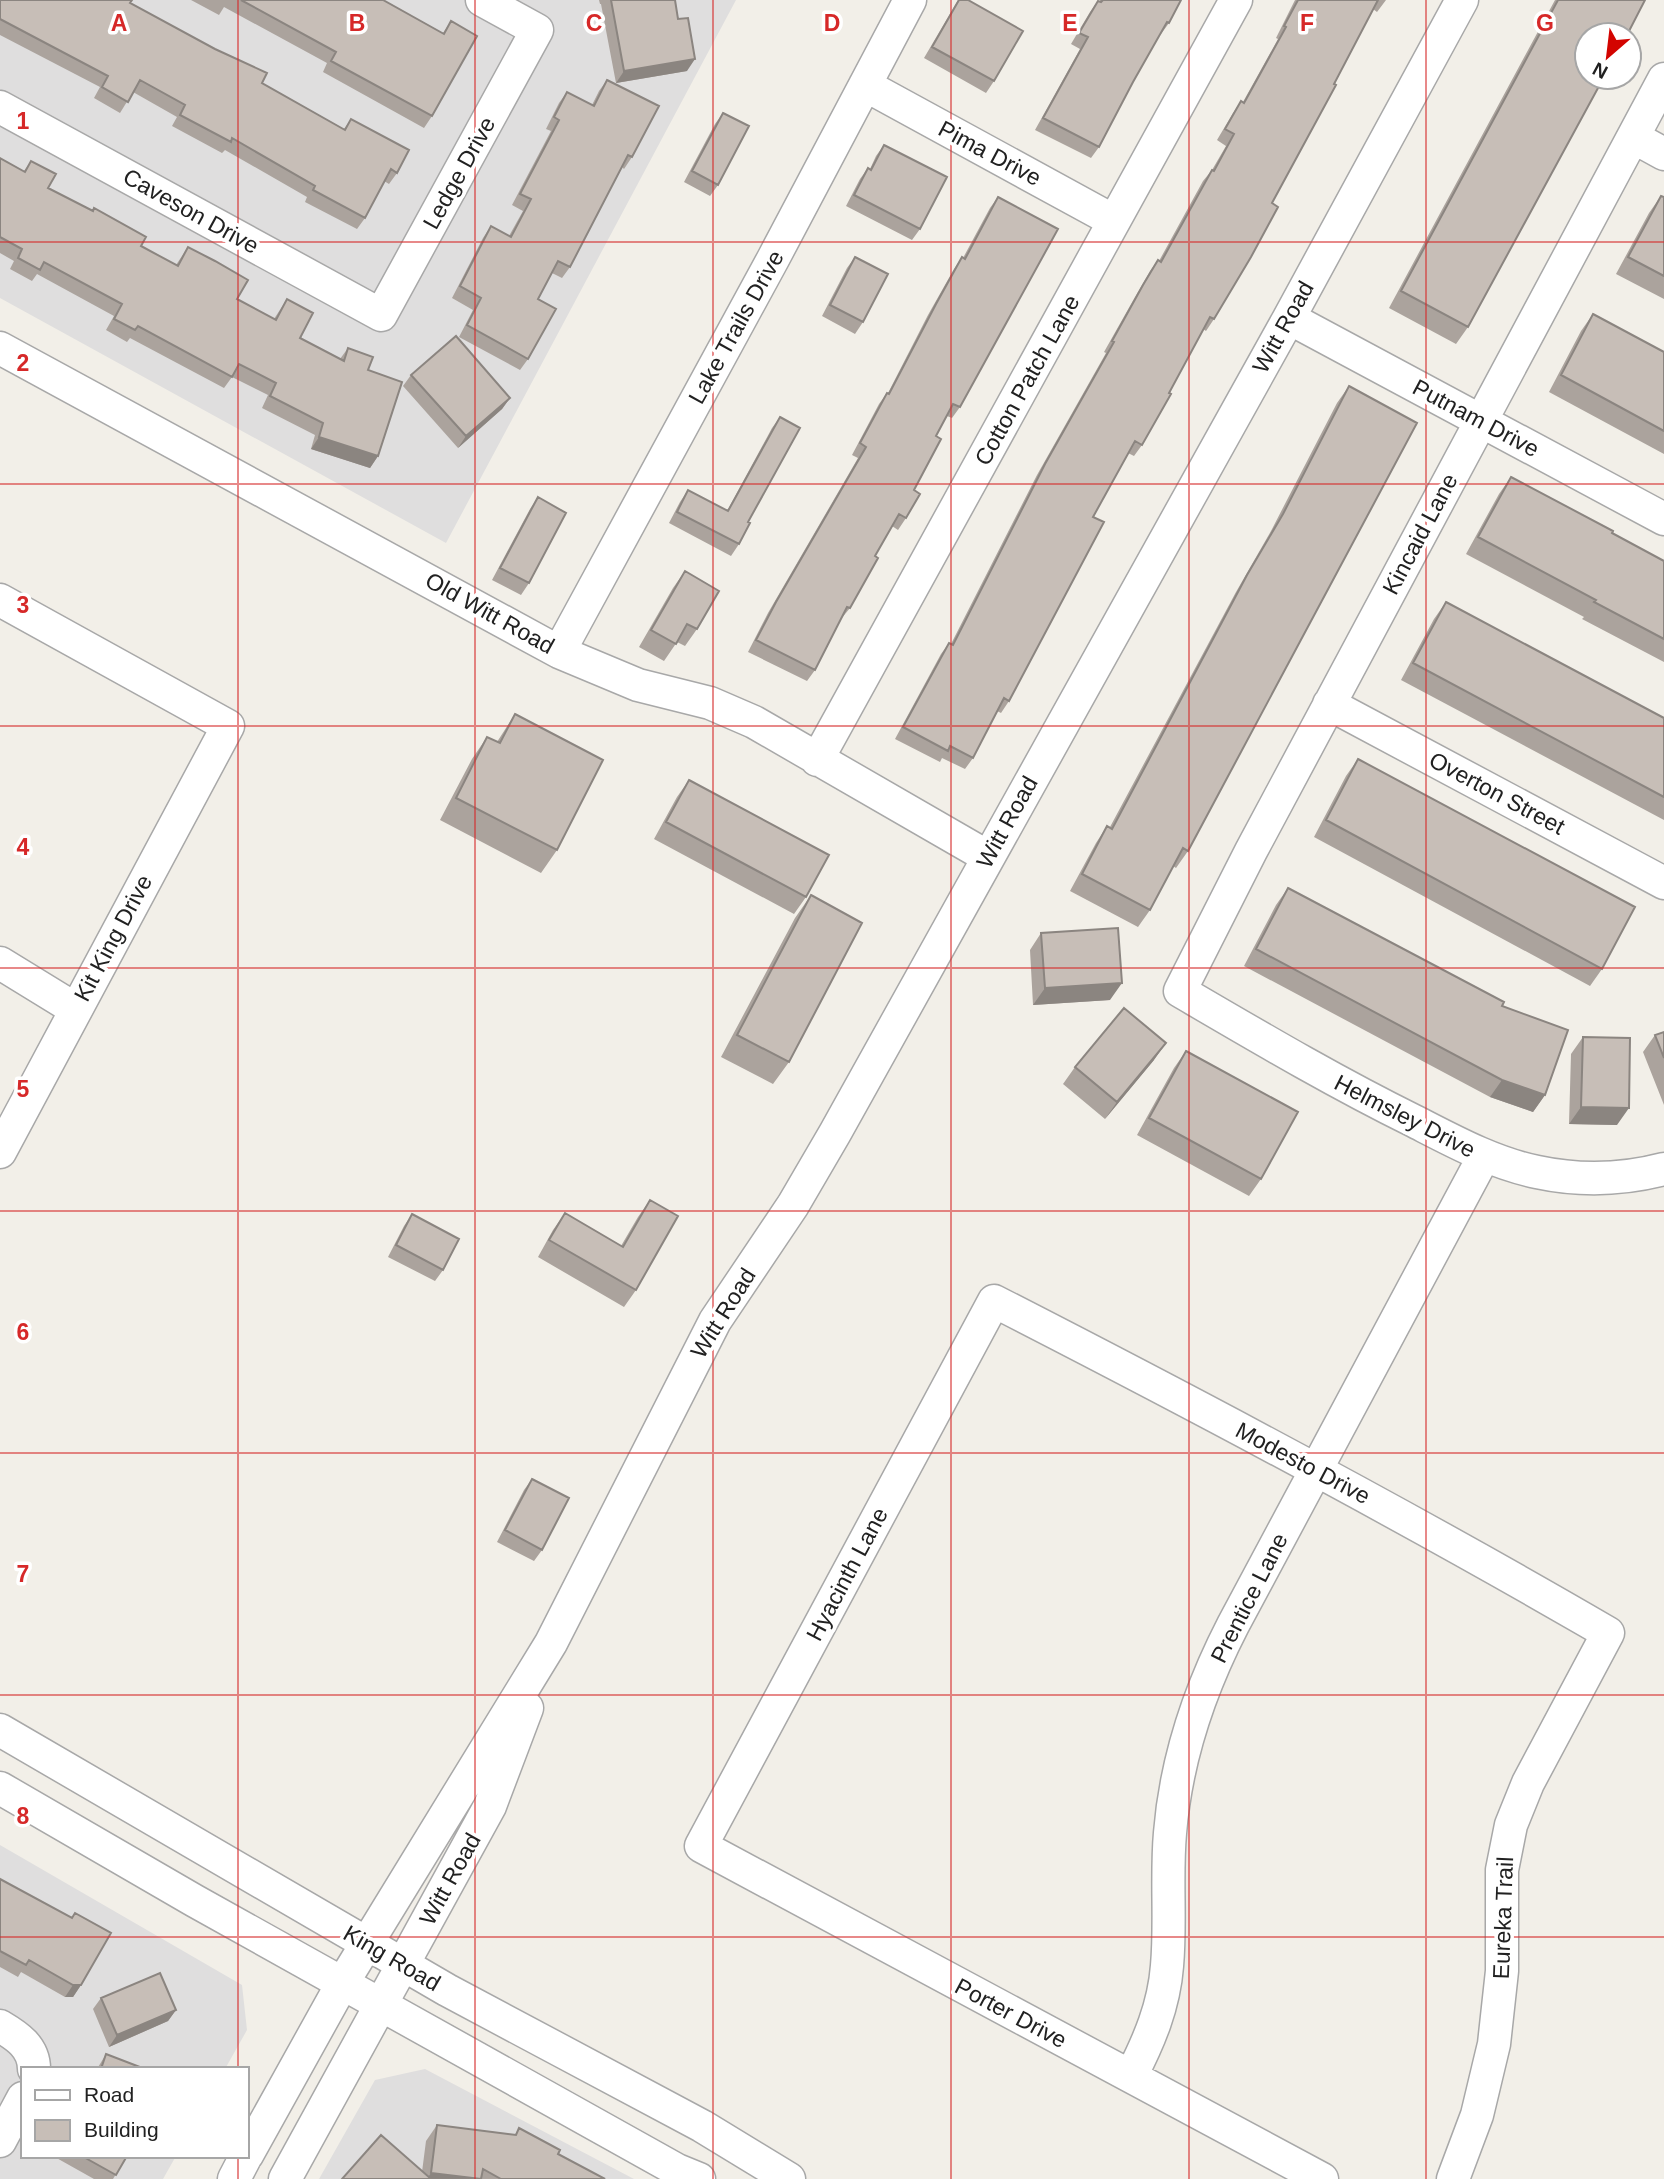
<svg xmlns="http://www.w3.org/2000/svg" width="1664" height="2179" font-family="Arial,sans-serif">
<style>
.residential{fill:#dfdede}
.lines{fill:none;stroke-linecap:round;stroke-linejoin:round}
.minor-casing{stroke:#a8a8a8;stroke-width:35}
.minor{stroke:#fff;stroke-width:32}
.wall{fill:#aba39d}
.shaded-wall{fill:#8b8580}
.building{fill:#c7beb7;stroke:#8b8580;stroke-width:2}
.grid{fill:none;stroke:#d62828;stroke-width:2;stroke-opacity:0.55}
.labels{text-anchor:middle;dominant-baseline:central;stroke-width:7;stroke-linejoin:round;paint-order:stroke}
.street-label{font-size:23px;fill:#212121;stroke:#fff}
.grid-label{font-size:23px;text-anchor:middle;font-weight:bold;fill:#d62828;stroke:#fff;stroke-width:7;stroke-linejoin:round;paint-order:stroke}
</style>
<rect width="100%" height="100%" fill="#f2efe8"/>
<path class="residential" d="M 0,0 L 736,0 L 446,543 L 0,298 Z
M 0,1845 L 242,1985 L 247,2030 L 225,2069 L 23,2069 L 23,2156 L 176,2156 L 163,2179 L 0,2179 Z
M 425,2069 L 634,2179 L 319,2179 L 375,2080 Z"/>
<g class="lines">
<g class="minor-casing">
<path id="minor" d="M 1664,79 L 1251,851 L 1180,991 C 1257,1036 1333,1081 1414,1121 C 1453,1141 1493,1163 1537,1172 C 1579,1181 1622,1180 1664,1169
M 865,85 L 1114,221
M 0,107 L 381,315 L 537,30 L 482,0
M 1633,137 L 1664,154
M 1289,318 L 1664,519
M 0,348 L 559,652 L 638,685 L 710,703 L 754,722 L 988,857
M 0,600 L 228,726 L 0,1152
M 559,652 L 773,259 L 910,0
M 1329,704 L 1664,883
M 817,760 L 1236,0
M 0,963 L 75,1009
M 0,1730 L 447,1990 L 702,2126 L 789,2179
M 0,1788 L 195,1901 L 677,2170 L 699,2179
M 0,2026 C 17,2036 34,2047 34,2069
M 1131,2076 C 1149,2041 1164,2006 1167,1966 C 1171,1922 1166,1877 1170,1833 C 1176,1759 1200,1689 1233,1625 L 1484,1156
M 0,2141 L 23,2098
M 247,2155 L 342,1984 L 551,1643 L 715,1321 L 793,1205 L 835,1133 L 1289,318 L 1462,0
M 234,2179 L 246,2156
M 285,2179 L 490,1806 L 527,1708
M 1322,2179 L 701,1846 L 994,1301 C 1201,1407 1407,1516 1608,1633 L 1528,1783 L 1511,1825 L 1502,1870 L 1502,1971 L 1494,2044 L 1477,2115 L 1453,2179"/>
</g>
<use href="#minor" class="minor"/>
</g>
<path class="wall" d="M 0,0 L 130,3 L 262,83 L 344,129 L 351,119 L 397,173 L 389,184 L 384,181 L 365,218 L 357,229 L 305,202 L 307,197 L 225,150 L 222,153 L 172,126 L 177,117 L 133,92 L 120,113 L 94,98 L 100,87 L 0,35 Z
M 191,0 L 383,0 L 443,33 L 451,21 L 432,116 L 424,128 L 323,72 L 327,63 L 224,7 L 219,15 Z
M 599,0 L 675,0 L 687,71 L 616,83 L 601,4 L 600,4 Z
M 958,0 L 994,81 L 986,93 L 924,58 Z
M 1100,0 L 1181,0 L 1169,23 L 1161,34 L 1160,34 L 1133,82 L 1099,147 L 1091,158 L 1035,130 L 1080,49 L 1071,44 L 1090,12 L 1098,1 L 1100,1 Z
M 1295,0 L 1386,0 L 1377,12 L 1373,9 L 1272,203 L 1214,319 L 1206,331 L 1203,329 L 1142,445 L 1134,456 L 1128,453 L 1093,517 L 1009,701 L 1001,713 L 997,711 L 973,758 L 965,769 L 942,758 L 940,762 L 895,739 L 941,654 L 949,643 L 951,644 L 1037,475 L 1106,353 L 1104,352 L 1135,297 L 1150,271 L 1158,260 L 1159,261 L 1203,181 L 1212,170 L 1226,146 L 1217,140 L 1233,113 L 1241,101 L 1243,102 L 1278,39 L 1276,38 Z
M 1555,0 L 1645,0 L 1468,327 L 1456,344 L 1389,308 Z
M 607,80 L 632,157 L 624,169 L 622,167 L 570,267 L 562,278 L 552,273 L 538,299 L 528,359 L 520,370 L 459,337 L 473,310 L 452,298 L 483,238 L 491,226 L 509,236 L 523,211 L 512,205 L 551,131 L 546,129 L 559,103 L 567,92 L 592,105 L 599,91 Z
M 723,113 L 718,185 L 710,196 L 684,182 L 715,124 Z
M 884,145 L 920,229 L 912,240 L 846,206 L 860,179 L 868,168 L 870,169 L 876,156 Z
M 0,158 L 24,171 L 31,161 L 48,188 L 141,246 L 176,265 L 188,247 L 237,299 L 274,319 L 287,299 L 300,338 L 340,359 L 348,348 L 368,370 L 378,456 L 370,468 L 311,449 L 315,435 L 262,408 L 268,395 L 232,377 L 224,388 L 130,338 L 127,342 L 106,330 L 114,316 L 37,274 L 32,281 L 10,269 L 14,261 L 0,253 Z
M 1661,196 L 1664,197 L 1664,299 L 1616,274 L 1649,213 Z
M 998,197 L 960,407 L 952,418 L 947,416 L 936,436 L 914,490 L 906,518 L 898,530 L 892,526 L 875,556 L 850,608 L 841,619 L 815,670 L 807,681 L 748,652 L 768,613 L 858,458 L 852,455 L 879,404 L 887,393 L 888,393 L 928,315 L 954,269 L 962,257 L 963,258 L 990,208 Z
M 855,257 L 863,322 L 855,334 L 822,316 L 847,268 Z
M 1593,314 L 1664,352 L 1664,454 L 1549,392 L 1581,331 Z
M 411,375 L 510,398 L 502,409 L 458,448 L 403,386 Z
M 1349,386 L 1188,851 L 1176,868 L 1173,866 L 1150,910 L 1138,927 L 1070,891 L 1096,843 L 1107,826 L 1110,827 L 1236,592 L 1271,531 L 1337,403 Z
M 780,417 L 748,522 L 739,544 L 731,556 L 669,523 L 680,502 L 688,490 L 727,511 L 772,428 Z
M 1511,477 L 1612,533 L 1664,561 L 1664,662 L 1582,619 L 1584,617 L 1466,554 L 1499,494 Z
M 538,497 L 529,583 L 521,595 L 492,580 L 530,509 Z
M 685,571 L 697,629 L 685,646 L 677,642 L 664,661 L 639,647 L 673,588 Z
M 1446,602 L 1664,718 L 1664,820 L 1401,680 L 1434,619 Z
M 515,714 L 557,850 L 541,873 L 440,820 L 472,759 L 487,737 L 497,742 Z
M 1358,759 L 1602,969 L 1590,986 L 1314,837 L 1346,776 Z
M 689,780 L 806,897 L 794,914 L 654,839 L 677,797 Z
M 1288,888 L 1502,1006 L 1545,1095 L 1533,1112 L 1490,1097 L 1244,966 L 1276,905 Z
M 811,895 L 789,1062 L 773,1084 L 721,1057 L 795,918 Z
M 1041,933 L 1110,1000 L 1033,1005 L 1030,950 Z
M 1664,1032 L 1664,1105 L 1643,1052 L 1655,1035 Z
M 1583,1037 L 1617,1125 L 1569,1124 L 1571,1054 Z
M 1186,1051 L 1261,1179 L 1249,1196 L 1137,1135 L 1174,1068 Z
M 1154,1060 L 1105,1119 L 1063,1084 L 1075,1067 Z
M 650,1200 L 636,1290 L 624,1307 L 538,1257 L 553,1230 L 565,1213 L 621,1246 L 638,1217 Z
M 412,1214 L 443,1270 L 435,1281 L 388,1257 L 404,1226 Z
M 532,1479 L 542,1550 L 534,1561 L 497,1542 L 524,1490 Z
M 0,1879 L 72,1918 L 75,1913 L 81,1985 L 73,1997 L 65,1997 L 21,1972 L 18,1977 L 0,1967 Z
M 101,1998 L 176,2010 L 168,2021 L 109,2047 L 93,2009 Z
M 106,2054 L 145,2069 L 97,2069 Z
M 437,2125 L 515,2135 L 519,2128 L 558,2154 L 605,2179 L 342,2179 L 422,2172 L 426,2141 Z
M 53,2156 L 127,2156 L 113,2179 L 94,2179 Z"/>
<path class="shaded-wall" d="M 695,59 L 687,71 L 616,83 L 624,71 Z
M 510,398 L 502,409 L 458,448 L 466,436 Z
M 319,437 L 378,456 L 370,468 L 311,449 Z
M 1122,983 L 1110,1000 L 1033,1005 L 1045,988 Z
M 1166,1043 L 1154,1060 L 1105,1119 L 1117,1102 Z
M 1502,1080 L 1545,1095 L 1533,1112 L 1490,1097 Z
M 1581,1107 L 1629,1108 L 1617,1125 L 1569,1124 Z
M 73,1985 L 81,1985 L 73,1997 L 65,1997 Z
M 176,2010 L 168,2021 L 109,2047 L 117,2035 Z
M 431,2173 L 480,2179 L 427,2179 Z"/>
<path class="building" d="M 0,0 L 132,0 L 130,3 L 215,49 L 267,73 L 262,83 L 345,130 L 351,119 L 409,150 L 397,173 L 391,169 L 365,218 L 313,190 L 315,186 L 232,138 L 231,142 L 180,115 L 185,105 L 140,80 L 128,102 L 102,87 L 108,76 L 0,19 Z
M 241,0 L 383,0 L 444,34 L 451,21 L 477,36 L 432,116 L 331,61 L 336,52 Z
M 611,0 L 675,0 L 678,19 L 688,18 L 695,59 L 624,71 Z
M 959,0 L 968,0 L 1023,31 L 994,81 L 932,47 Z
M 1103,0 L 1181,0 L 1169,23 L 1167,22 L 1133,82 L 1099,147 L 1043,118 L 1088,37 L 1079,33 L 1098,1 L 1101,2 Z
M 1298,0 L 1378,0 L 1334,84 L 1336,85 L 1272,203 L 1278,207 L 1251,257 L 1214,319 L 1210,317 L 1169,393 L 1171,394 L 1142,445 L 1135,441 L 1093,517 L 1104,522 L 1009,701 L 1004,698 L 973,758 L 950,746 L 948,751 L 903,727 L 949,643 L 953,645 L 1045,464 L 1114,342 L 1112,341 L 1143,285 L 1158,260 L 1161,262 L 1212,170 L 1214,171 L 1234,134 L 1225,129 L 1241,101 L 1244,103 L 1286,27 L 1284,26 Z
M 1558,0 L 1645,0 L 1627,35 L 1587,35 L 1587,77 L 1604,77 L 1468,327 L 1401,291 Z
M 607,80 L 659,106 L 632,157 L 628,155 L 570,267 L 558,261 L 538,299 L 556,309 L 528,359 L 467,325 L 481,298 L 460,286 L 491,226 L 511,237 L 531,199 L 520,194 L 559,120 L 554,117 L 567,92 L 594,106 Z
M 723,113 L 749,126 L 718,185 L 692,171 Z
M 884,145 L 947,177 L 920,229 L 854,195 L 868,168 L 871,170 Z
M 0,158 L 25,172 L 31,161 L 56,174 L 48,188 L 93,211 L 94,208 L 146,237 L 141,246 L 178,266 L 188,247 L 215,261 L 248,280 L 237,299 L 276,320 L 287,299 L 313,313 L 300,338 L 344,361 L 348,348 L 373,357 L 368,370 L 402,382 L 378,456 L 319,437 L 323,423 L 270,396 L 276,383 L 239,364 L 232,377 L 138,326 L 135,330 L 114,319 L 122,304 L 44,262 L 40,270 L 18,258 L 22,249 L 0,237 Z
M 1661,196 L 1664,197 L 1664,276 L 1628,257 Z
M 998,197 L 1058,229 L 960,407 L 953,404 L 936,436 L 941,439 L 914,490 L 920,494 L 906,518 L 899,514 L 875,556 L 878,558 L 850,608 L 847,607 L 815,670 L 756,640 L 776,602 L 866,447 L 860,443 L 887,393 L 889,394 L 936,304 L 962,257 L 965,259 Z
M 855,257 L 888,274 L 863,322 L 830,305 Z
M 1593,314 L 1664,352 L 1664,431 L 1561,375 Z
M 456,336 L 510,398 L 466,436 L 411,375 Z
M 1349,386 L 1417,423 L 1188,851 L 1183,848 L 1150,910 L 1082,874 L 1107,826 L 1112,829 L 1247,575 L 1283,514 Z
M 780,417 L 800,428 L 748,522 L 750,523 L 739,544 L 677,512 L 688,490 L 728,511 Z
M 1511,477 L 1613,531 L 1612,533 L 1664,561 L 1664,639 L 1594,602 L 1596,600 L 1478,537 Z
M 538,497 L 566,513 L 529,583 L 500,568 Z
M 685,571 L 719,591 L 697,629 L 687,624 L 676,644 L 651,630 Z
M 1446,602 L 1664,718 L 1664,797 L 1413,663 Z
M 515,714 L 603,760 L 557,850 L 456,798 L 487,737 L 500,743 Z
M 1358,759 L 1635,907 L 1602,969 L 1326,820 Z
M 689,780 L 829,855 L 806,897 L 666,822 Z
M 1288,888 L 1504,1002 L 1502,1006 L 1568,1030 L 1545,1095 L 1502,1080 L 1256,949 Z
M 811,895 L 862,923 L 789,1062 L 737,1035 Z
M 1118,928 L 1122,983 L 1045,988 L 1041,933 Z
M 1124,1008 L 1166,1043 L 1117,1102 L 1075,1067 Z
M 1664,1032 L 1664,1058 L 1655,1035 Z
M 1583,1037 L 1630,1038 L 1629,1108 L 1581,1107 Z
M 1186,1051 L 1298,1112 L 1261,1179 L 1149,1118 Z
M 650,1200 L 678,1216 L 636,1290 L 549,1240 L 565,1213 L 623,1247 Z
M 412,1214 L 459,1239 L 443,1270 L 396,1245 Z
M 532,1479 L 569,1498 L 542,1550 L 505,1530 Z
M 0,1879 L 72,1918 L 75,1913 L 111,1933 L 81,1985 L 73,1985 L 29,1960 L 26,1965 L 0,1951 Z
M 160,1973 L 176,2010 L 117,2035 L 101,1998 Z
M 106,2054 L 145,2069 L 101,2069 Z
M 437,2125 L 516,2135 L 519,2128 L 560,2150 L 558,2154 L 605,2179 L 501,2179 L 483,2169 L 481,2179 L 431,2173 Z
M 381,2135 L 430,2178 L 429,2179 L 342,2179 Z
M 82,2156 L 127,2156 L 116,2175 Z"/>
<path class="grid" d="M 238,0 L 238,2069M 475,0 L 475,2179M 713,0 L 713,2179M 951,0 L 951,2179M 1189,0 L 1189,2179M 1426,0 L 1426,2179M 0,242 L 1664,242M 0,484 L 1664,484M 0,726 L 1664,726M 0,968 L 1664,968M 0,1211 L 1664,1211M 0,1453 L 1664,1453M 0,1695 L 1664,1695M 0,1937 L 1664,1937M 238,2156 L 238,2179"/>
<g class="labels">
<g class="street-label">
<text transform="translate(990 153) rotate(28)">Pima Drive</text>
<text transform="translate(459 173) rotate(-61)">Ledge Drive</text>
<text transform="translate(191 211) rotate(29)">Caveson Drive</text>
<text transform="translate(736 327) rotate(-61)">Lake Trails Drive</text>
<text transform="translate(1283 327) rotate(-61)">Witt Road</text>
<text transform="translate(1027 380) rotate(-61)">Cotton Patch Lane</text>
<text transform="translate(1476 418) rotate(28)">Putnam Drive</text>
<text transform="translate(1420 534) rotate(-62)">Kincaid Lane</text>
<text transform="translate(490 613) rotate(29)">Old Witt Road</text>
<text transform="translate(1497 793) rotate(28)">Overton Street</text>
<text transform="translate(1007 822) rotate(-61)">Witt Road</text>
<text transform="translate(113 938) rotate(-62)">Kit King Drive</text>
<text transform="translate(1405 1116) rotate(27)">Helmsley Drive</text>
<text transform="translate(723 1313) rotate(-58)">Witt Road</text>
<text transform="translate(1303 1463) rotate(28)">Modesto Drive</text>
<text transform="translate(847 1574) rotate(-62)">Hyacinth Lane</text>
<text transform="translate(1249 1598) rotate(-63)">Prentice Lane</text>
<text transform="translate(450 1879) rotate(-61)">Witt Road</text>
<text transform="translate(1503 1918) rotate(-88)">Eureka Trail</text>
<text transform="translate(392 1958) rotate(30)">King Road</text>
<text transform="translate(1011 2013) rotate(28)">Porter Drive</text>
</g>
</g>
<g class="grid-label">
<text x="119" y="31">A</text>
<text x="357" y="31">B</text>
<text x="594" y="31">C</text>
<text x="832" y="31">D</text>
<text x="1070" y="31">E</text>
<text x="1307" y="31">F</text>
<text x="1545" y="31">G</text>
<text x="23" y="129">1</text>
<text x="23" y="371">2</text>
<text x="23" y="613">3</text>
<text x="23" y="855">4</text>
<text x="23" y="1097">5</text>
<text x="23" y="1340">6</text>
<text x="23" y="1582">7</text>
<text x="23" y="1824">8</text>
</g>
<rect x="21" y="2067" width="228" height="91" fill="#ffffff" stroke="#a6a6a6" stroke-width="2"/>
<rect x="35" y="2090" width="35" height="10" fill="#ffffff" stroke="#a6a6a6" stroke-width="2"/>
<text x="84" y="2102" font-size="21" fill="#212121">Road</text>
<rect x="35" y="2120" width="35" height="21" fill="#c7beb7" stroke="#a6a6a6" stroke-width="2"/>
<text x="84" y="2137" font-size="21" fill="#212121">Building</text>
<g transform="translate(1608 56) rotate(208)"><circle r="33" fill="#ffffff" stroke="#a6a6a6" stroke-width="2"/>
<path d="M0-5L12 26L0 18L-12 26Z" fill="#d30400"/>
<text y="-10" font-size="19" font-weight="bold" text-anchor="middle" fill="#212121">N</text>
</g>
</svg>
